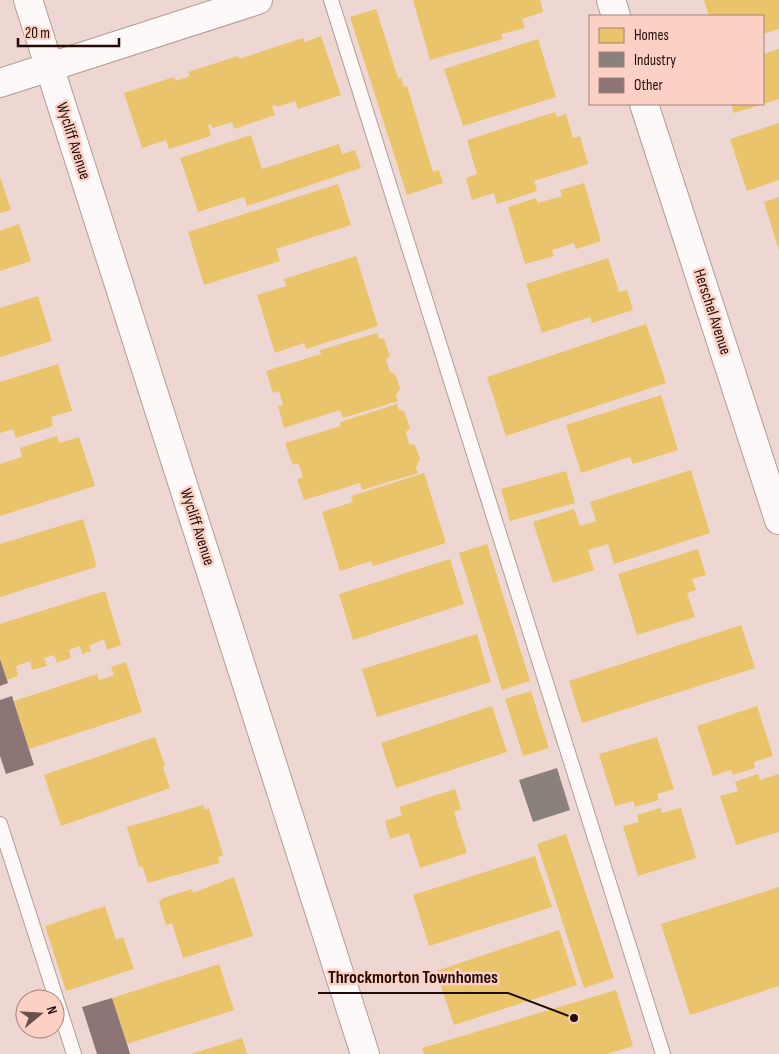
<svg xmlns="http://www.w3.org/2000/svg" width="779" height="1054" font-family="'Sofia Sans Condensed',sans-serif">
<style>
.homes{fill:#e9c46a}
.industry{fill:#8a817c}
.building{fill:#8d7576}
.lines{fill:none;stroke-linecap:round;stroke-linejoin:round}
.lane-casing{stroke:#b29c97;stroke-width:16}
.street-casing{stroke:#b29c97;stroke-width:30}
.secondary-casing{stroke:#b29c97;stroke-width:30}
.lane{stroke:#fcf9f8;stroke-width:14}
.street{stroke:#fcf9f8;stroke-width:28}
.secondary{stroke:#fcf9f8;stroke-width:28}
.labels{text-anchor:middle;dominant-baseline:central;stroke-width:5;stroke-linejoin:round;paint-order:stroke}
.street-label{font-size:16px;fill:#220b06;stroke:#fbd0c5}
.leader{fill:none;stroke:#220b06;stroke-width:2}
.callout-dot{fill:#220b06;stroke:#fbd0c5;stroke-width:2}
.callout-label{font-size:18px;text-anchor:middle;font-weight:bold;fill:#220b06;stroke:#fbd0c5;stroke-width:5;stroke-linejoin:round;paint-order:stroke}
</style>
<rect width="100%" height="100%" fill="#eed7d2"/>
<path class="homes" d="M 413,0 L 540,0 L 543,12 L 522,19 L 525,28 L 501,34 L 503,39 L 430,60 Z
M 704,0 L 779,0 L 779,29 L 763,34 L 763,16 L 709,16 Z
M 376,9 L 398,78 L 401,77 L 404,87 L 407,86 L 433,172 L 439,170 L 443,183 L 407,195 L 350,17 Z
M 321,36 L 341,95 L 298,109 L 295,101 L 277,107 L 276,105 L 272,106 L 275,115 L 234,129 L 232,122 L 213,128 L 211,124 L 208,125 L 211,136 L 169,149 L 166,140 L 142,148 L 124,93 L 174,77 L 175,81 L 190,76 L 188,72 L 238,56 L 239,59 L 303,38 L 305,42 Z
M 538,39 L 556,97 L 463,126 L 444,69 Z
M 779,49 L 779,99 L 734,113 L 731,104 L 763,104 L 763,54 Z
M 555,112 L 557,117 L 566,114 L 573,138 L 580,136 L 588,164 L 534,181 L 537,191 L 497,204 L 494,193 L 472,200 L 466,178 L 477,174 L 467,140 Z
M 779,123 L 779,180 L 747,191 L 730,139 Z
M 251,135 L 262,169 L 339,144 L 342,154 L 355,150 L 361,168 L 247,206 L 244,197 L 198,212 L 180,158 Z
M 0,177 L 11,210 L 0,213 Z
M 584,183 L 601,241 L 576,249 L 574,243 L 552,250 L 554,256 L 525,264 L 508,207 L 536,198 L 538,203 L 562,196 L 560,190 Z
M 338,184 L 351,225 L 276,249 L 280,261 L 204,285 L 188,232 Z
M 779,197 L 779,251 L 764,202 Z
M 19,224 L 31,261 L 0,271 L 0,231 Z
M 356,256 L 378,326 L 306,349 L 304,343 L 275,353 L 257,295 L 286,286 L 284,279 Z
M 608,258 L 619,292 L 627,290 L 633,310 L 592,323 L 590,317 L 542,333 L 526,284 Z
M 38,296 L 52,341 L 0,357 L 0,308 Z
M 646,324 L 666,383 L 506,436 L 487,377 Z
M 377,333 L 379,338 L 384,339 L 390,356 L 386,360 L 390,372 L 395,374 L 400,388 L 396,395 L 398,401 L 343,418 L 340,410 L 284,428 L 278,406 L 283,405 L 279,391 L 273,393 L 266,371 L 321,354 L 320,350 Z
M 58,364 L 72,411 L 51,417 L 53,426 L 16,438 L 13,429 L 0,433 L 0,382 Z
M 661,395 L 678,450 L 633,464 L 630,457 L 581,473 L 566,425 Z
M 397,404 L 399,410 L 404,411 L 410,428 L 406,432 L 409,444 L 415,445 L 420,459 L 416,467 L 418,473 L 362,490 L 360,483 L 304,500 L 297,479 L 303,477 L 298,463 L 293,465 L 285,443 L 341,426 L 340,422 Z
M 57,436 L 59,443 L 79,437 L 95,486 L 0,516 L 0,464 L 22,457 L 20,448 Z
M 691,470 L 710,533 L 614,564 L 608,544 L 588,550 L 594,570 L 553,583 L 533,522 L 574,509 L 580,526 L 596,521 L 590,502 Z
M 566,471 L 575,503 L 510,521 L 501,489 Z
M 424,473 L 446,543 L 373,566 L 371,561 L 340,571 L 322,512 L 353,502 L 351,496 Z
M 83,519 L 95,560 L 96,567 L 0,597 L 0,544 Z
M 487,544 L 530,681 L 502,690 L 459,553 Z
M 698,549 L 706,575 L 692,579 L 696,590 L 687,593 L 695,617 L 637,635 L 618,574 Z
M 450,559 L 464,604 L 353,640 L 339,594 Z
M 105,591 L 121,645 L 107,650 L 104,639 L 89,646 L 91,651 L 82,654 L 80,646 L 69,650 L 71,658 L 57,663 L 54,655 L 44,658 L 47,666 L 32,670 L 30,661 L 16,666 L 18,676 L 7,680 L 0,658 L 0,624 Z
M 741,625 L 755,668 L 582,723 L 569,681 Z
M 477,634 L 491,682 L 377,717 L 362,669 Z
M 126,662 L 142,712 L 29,749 L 14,701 L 97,674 L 99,680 L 114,675 L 111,667 Z
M 531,691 L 549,748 L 523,756 L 505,699 Z
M 492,706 L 507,752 L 396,788 L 381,743 Z
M 757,706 L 773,756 L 754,762 L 755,768 L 733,775 L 731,770 L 713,776 L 697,726 Z
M 155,737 L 165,766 L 163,767 L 170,788 L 61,826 L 44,775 Z
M 657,737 L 674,789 L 657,794 L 659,800 L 635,807 L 633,801 L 615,806 L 599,754 Z
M 758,774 L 760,780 L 779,774 L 779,832 L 736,845 L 720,796 L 738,791 L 735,782 Z
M 455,789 L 461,809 L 454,812 L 467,853 L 420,868 L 409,833 L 390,839 L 385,821 L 402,815 L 399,807 Z
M 203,805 L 205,810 L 209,808 L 223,855 L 218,857 L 219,863 L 148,883 L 142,866 L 139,867 L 127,827 Z
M 660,808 L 662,813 L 681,808 L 696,858 L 638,876 L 623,826 L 639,822 L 637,815 Z
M 566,834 L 614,978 L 584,988 L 537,844 Z
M 535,856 L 552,907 L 429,946 L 413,895 Z
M 234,877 L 253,936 L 183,958 L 172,923 L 166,925 L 159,902 L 163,898 L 192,889 L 193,893 Z
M 779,887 L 779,986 L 690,1015 L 661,924 Z
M 105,906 L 116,940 L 123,937 L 134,969 L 66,991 L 45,926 Z
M 559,930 L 577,985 L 454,1025 L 436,971 Z
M 219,964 L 234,1010 L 127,1044 L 112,998 Z
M 616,990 L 633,1046 L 607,1054 L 424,1054 L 422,1048 Z
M 242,1038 L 247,1054 L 191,1054 Z"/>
<path class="industry" d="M 557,768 L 570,810 L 533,822 L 519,780 Z"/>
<path class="building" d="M 0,659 L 8,683 L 0,686 Z
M 12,696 L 34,765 L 6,774 L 0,756 L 0,700 Z
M 112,998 L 127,1044 L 130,1054 L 97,1054 L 82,1007 Z"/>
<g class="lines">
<g class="lane-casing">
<path id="lane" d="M 331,0 L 663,1054
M 0,824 L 74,1054"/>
</g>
<g class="street-casing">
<path id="street" d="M 611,0 L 616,16
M 0,83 L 50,67
M 644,104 L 779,520"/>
</g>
<g class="secondary-casing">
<path id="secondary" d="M 28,0 L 365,1054
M 50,67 L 258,0"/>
</g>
<use href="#lane" class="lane"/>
<use href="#street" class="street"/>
<use href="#secondary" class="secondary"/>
</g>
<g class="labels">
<g class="street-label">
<text transform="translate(73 141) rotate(72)">Wycliff Avenue</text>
<text transform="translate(712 312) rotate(72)">Herschel Avenue</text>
<text transform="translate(197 527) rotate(72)">Wycliff Avenue</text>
</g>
</g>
<path class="leader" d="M574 1018L508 993H318"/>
<circle class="callout-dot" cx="574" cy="1018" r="5"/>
<g class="callout-label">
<text x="413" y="983">Throckmorton Townhomes</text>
</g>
<rect x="589" y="15" width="175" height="90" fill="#fbd0c5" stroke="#a48179"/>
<rect x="599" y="28" width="25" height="15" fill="#e9c46a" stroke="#a48179"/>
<text x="634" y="40" font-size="15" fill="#220b06">Homes</text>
<rect x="599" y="52" width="25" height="15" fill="#8a817c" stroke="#a48179"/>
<text x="634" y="65" font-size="15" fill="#220b06">Industry</text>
<rect x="599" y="78" width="25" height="15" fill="#8d7576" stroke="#a48179"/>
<text x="634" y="90" font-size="15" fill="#220b06">Other</text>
<g transform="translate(40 1014) rotate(72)"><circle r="24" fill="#fbd0c5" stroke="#a48179"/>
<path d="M0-4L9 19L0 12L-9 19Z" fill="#69524d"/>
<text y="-8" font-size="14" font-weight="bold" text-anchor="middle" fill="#220b06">N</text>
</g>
<path d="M18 38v8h101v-8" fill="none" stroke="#220b06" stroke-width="2.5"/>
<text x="25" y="38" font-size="15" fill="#220b06" stroke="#fbd0c5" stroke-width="4" paint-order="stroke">20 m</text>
</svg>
